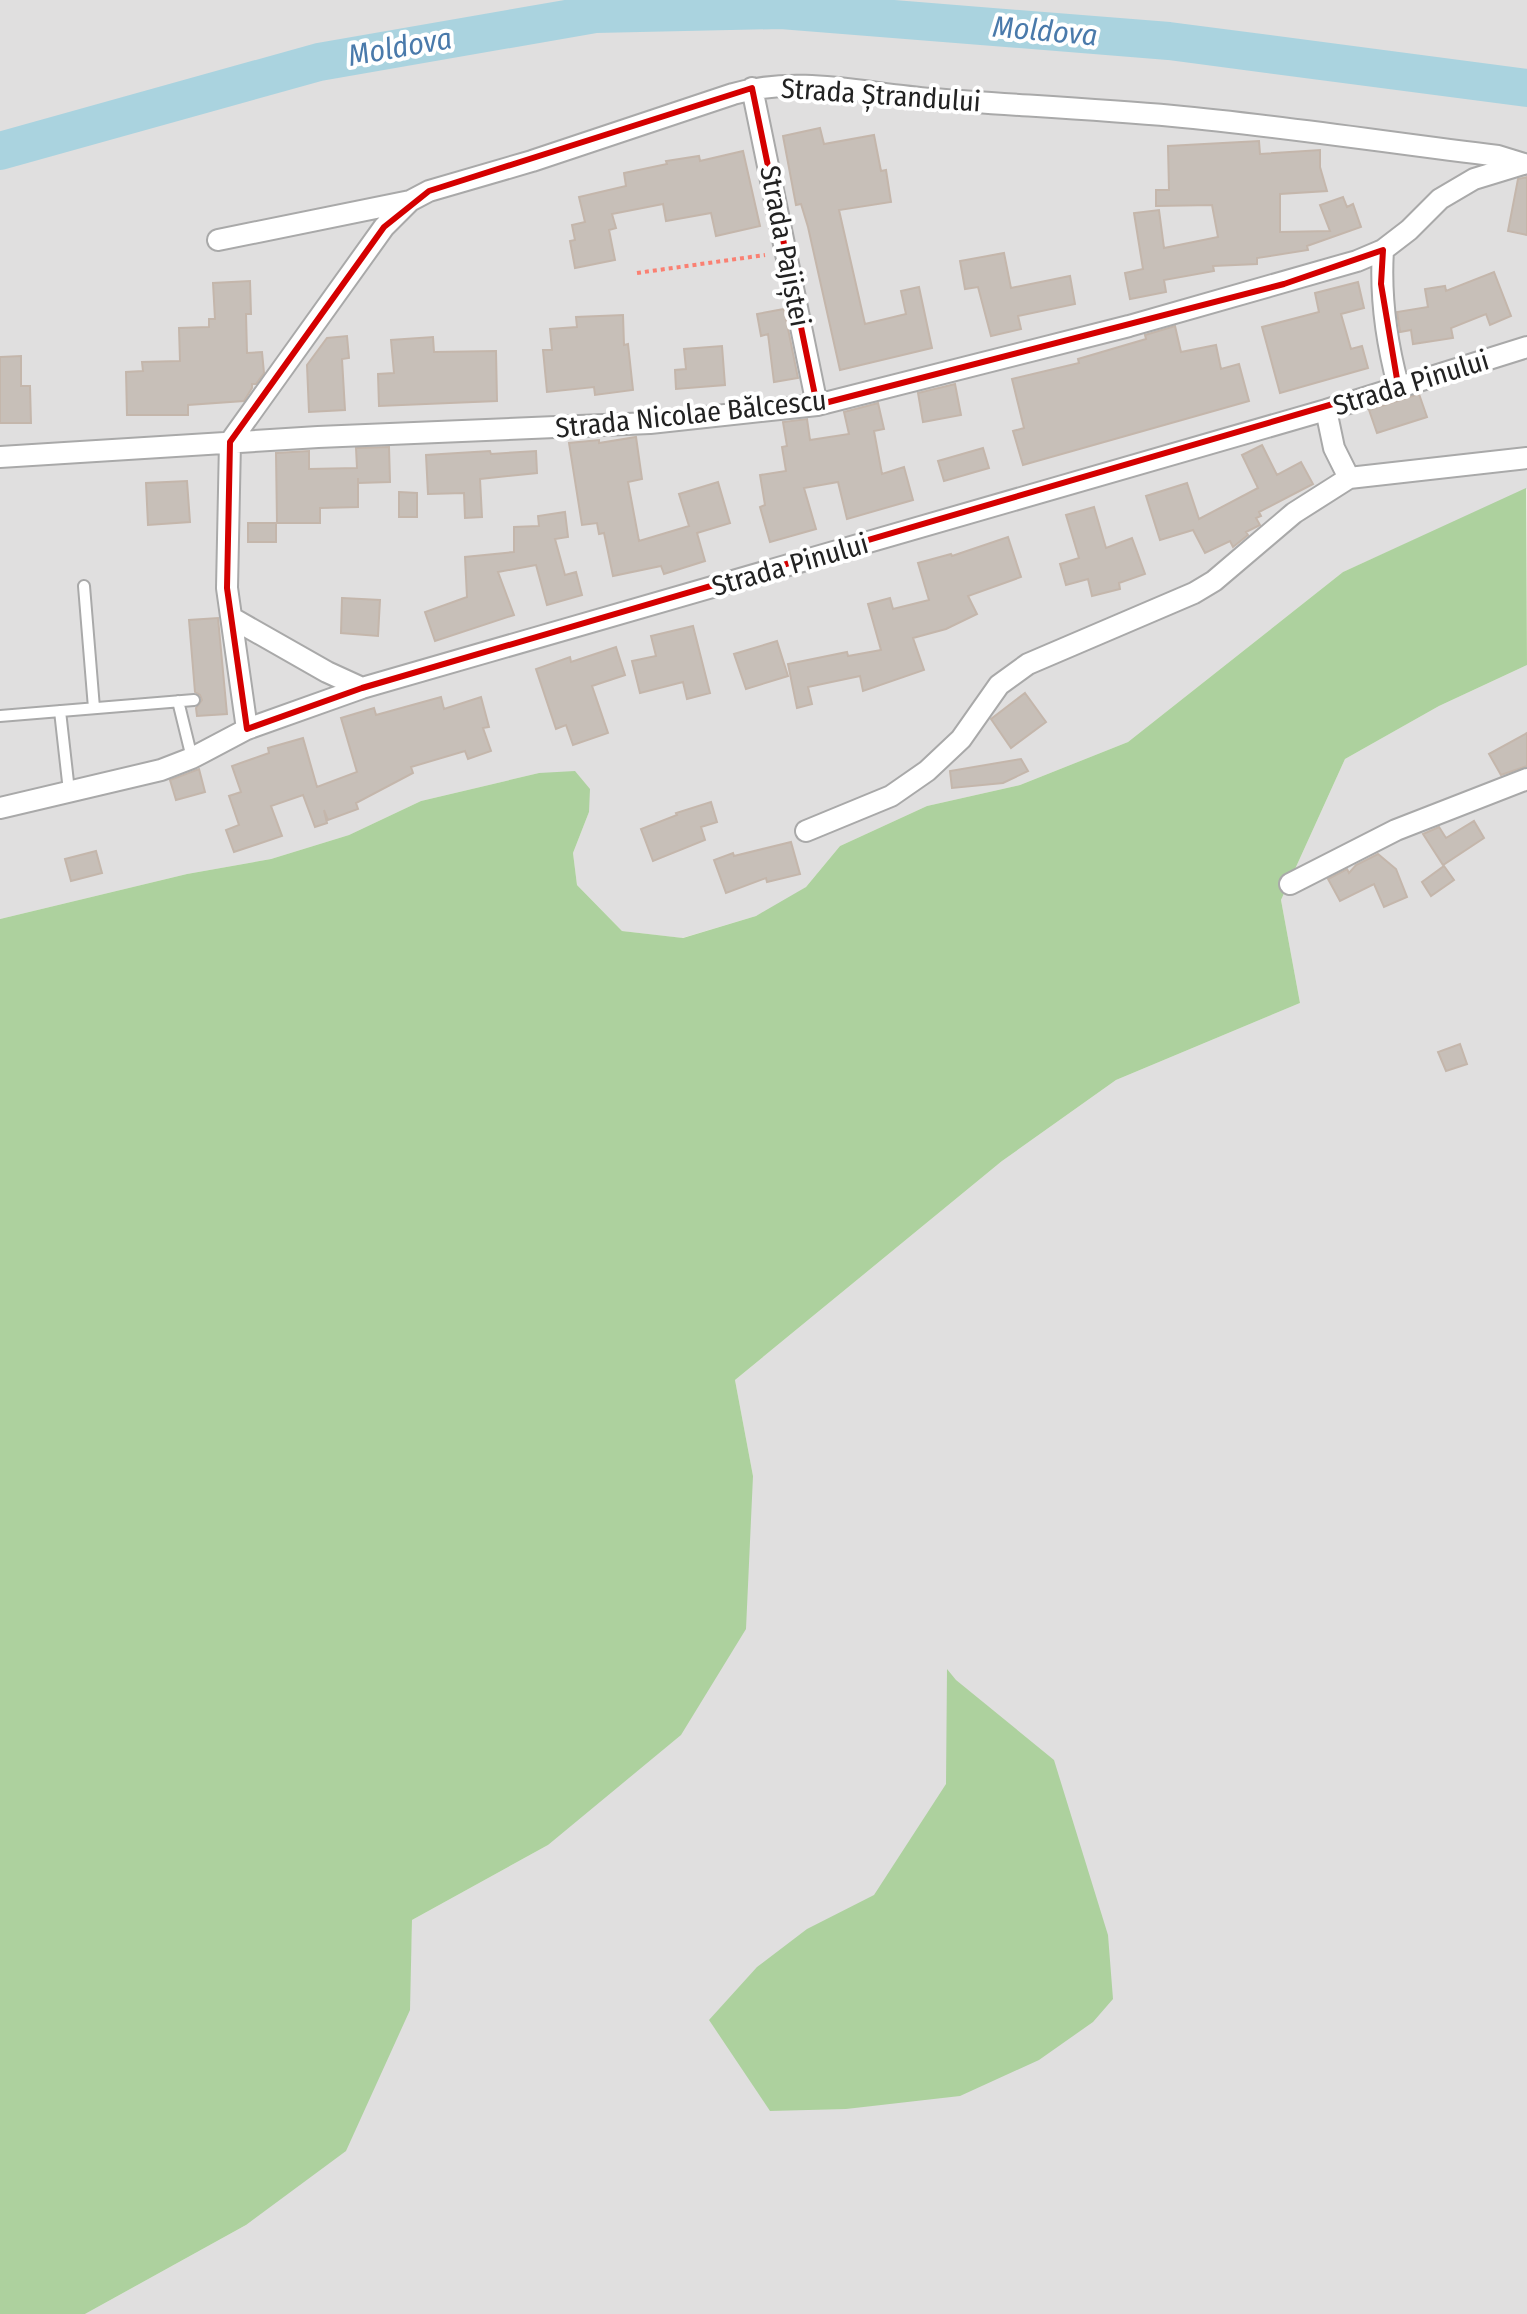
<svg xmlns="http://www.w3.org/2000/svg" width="1527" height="2314" font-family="'Fira Sans Condensed',sans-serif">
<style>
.residential{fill:#e0dfdf}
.forest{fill:#add19e}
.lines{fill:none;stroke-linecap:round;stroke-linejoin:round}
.river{stroke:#aad3df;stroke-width:38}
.building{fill:#c7bfb8;stroke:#c4b6ab;stroke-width:2}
.lane-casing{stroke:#a9a9a9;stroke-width:14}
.street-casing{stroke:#a9a9a9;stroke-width:24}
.path{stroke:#fa8072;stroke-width:4;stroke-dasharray:4 4;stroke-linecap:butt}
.lane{stroke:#fff;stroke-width:10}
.street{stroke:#fff;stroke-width:20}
.marked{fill:none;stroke:#d40000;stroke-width:6;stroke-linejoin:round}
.labels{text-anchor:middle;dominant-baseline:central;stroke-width:8;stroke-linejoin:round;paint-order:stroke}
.street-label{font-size:28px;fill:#222;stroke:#fff}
.water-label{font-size:30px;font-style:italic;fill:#4a7aab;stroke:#fff}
</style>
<rect width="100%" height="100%" fill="#f2efe9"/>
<path class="residential" d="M 0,0 L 1527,0 L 1527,489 L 1343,572 L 1128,742 L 1020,785 L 927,806 L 840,846 L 806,887 L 782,903 L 756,916 L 682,938 L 622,931 L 577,885 L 573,853 L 589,812 L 539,773 L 421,801 L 349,835 L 271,859 L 187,874 L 0,919 Z
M 1527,665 L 1527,2314 L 85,2314 L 246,2225 L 409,2010 L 412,1920 L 548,1845 L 753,1476 L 735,1380 L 1002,1161 L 1116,1080 L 1300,1003 L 1281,900 L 1345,759 L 1439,706 Z"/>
<path class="forest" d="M 1526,488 L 1527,665 L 1439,706 L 1345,759 L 1281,900 L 1300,1003 L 1116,1080 L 1002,1161 L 735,1380 L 753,1476 L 746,1629 L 681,1735 L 548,1845 L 412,1920 L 410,2010 L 346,2151 L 246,2225 L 85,2314 L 0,2314 L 0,919 L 187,874 L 271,859 L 349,835 L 421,801 L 539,773 L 575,771 L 590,789 L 589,812 L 573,853 L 577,885 L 622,931 L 683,938 L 756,916 L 806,887 L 840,846 L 927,806 L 1020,785 L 1128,742 L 1343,572 Z
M 947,1669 L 956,1680 L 1054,1760 L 1108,1935 L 1113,1999 L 1093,2022 L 1039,2060 L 960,2096 L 846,2109 L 770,2111 L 709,2020 L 757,1967 L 807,1929 L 874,1895 L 946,1784 Z"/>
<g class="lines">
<path class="river" d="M 0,151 L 319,62 L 595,14 L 781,10 L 1169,41 L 1527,88"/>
</g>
<path class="building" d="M 820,128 L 824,144 L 874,135 L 881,171 L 886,170 L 891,202 L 839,210 L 865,324 L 906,314 L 901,291 L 919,287 L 932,348 L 840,370 L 808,227 L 801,204 L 796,205 L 783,136 Z
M 1259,141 L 1260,154 L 1320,150 L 1320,167 L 1327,191 L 1280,194 L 1280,232 L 1330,231 L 1320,205 L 1343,197 L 1347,207 L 1353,204 L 1361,227 L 1307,246 L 1308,250 L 1257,258 L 1257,264 L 1213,266 L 1214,271 L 1164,280 L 1166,292 L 1130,299 L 1125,273 L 1143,269 L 1134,213 L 1159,210 L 1164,248 L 1218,237 L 1212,205 L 1156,206 L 1156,190 L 1169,190 L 1168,146 Z
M 743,151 L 760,226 L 716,236 L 711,213 L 666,221 L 663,204 L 612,214 L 616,228 L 609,230 L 615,260 L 575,268 L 570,241 L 575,240 L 572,225 L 585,222 L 579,197 L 626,186 L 624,173 L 667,164 L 666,161 L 699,156 L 700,161 Z
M 1527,177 L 1527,235 L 1508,231 L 1518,179 Z
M 1004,253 L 1011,288 L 1070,276 L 1075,304 L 1018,316 L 1021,329 L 991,336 L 978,287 L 965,289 L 960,261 Z
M 1494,272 L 1511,316 L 1490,325 L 1486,314 L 1451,328 L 1453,338 L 1413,344 L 1411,330 L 1400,332 L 1397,312 L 1428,307 L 1425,289 L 1445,286 L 1446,291 Z
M 250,281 L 251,314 L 246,314 L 247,353 L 262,352 L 264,373 L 256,384 L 252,384 L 252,388 L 244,401 L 188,405 L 188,415 L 127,415 L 126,372 L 143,371 L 142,362 L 180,361 L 179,328 L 209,327 L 209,319 L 215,319 L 213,283 Z
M 1358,282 L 1364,308 L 1341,314 L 1351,349 L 1362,346 L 1368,368 L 1280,393 L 1262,327 L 1319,312 L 1315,293 Z
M 784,309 L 798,378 L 774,382 L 768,334 L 761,336 L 757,314 Z
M 623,315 L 624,345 L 628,344 L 633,390 L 595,395 L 594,387 L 547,392 L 543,350 L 552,350 L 550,329 L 577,327 L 576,317 Z
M 1175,326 L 1181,352 L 1216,345 L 1221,369 L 1239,364 L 1249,401 L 1023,465 L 1013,431 L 1024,428 L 1012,379 L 1079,363 L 1078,359 L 1146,339 L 1145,335 Z
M 347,336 L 349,358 L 342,359 L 345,410 L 309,412 L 307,365 L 327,338 Z
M 433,337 L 434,352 L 496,351 L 497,401 L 379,406 L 378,374 L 394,373 L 391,340 Z
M 722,346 L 725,385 L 676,389 L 675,370 L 686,369 L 684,349 Z
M 21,356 L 21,386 L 30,386 L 31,423 L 0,423 L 0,357 Z
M 955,384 L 961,415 L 923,422 L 918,393 Z
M 1419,394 L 1427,417 L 1377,433 L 1369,410 Z
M 878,403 L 884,429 L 874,431 L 882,474 L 904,467 L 913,500 L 847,519 L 838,482 L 804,488 L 816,529 L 770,542 L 760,507 L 765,505 L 760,475 L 786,471 L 782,447 L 787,446 L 783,422 L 807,419 L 810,440 L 849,434 L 844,412 Z
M 636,437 L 642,479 L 628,482 L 639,541 L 689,526 L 679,494 L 718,482 L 730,523 L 697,533 L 705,561 L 664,574 L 661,566 L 613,576 L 604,533 L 599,534 L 597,523 L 582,525 L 569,443 L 599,440 L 599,443 Z
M 1262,445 L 1277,475 L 1301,462 L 1313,484 L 1259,512 L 1261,516 L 1256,518 L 1260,525 L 1246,532 L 1248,535 L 1233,547 L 1230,541 L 1205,553 L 1193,530 L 1160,540 L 1146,496 L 1187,483 L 1199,519 L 1258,488 L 1242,455 Z
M 389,447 L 390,482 L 358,483 L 358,478 L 358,507 L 320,508 L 320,523 L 277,523 L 276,453 L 309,451 L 309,469 L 357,468 L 356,448 Z
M 983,448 L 989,468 L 944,481 L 938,461 Z
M 490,451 L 491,454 L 536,451 L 537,473 L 480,479 L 482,517 L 465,518 L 464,493 L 428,494 L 426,455 Z
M 187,481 L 190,522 L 148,525 L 146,483 Z
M 399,492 L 417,493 L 417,517 L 399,517 Z
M 1094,507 L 1106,548 L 1132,538 L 1145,574 L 1119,583 L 1120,589 L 1092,596 L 1088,579 L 1066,585 L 1060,564 L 1079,558 L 1066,515 Z
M 565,512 L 568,537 L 555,539 L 565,575 L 576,572 L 582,595 L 547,605 L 536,565 L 498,572 L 514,615 L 435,641 L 425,612 L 467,597 L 465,557 L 514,552 L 514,527 L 539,526 L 538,516 Z
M 248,523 L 276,523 L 276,542 L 248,542 Z
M 1008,537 L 1021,577 L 968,596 L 977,614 L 946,629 L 913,638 L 924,670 L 863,691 L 860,676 L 808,687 L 812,704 L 797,708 L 788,664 L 847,652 L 848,656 L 881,650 L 868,604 L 890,598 L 893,609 L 929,600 L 918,563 L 951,554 L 952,556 Z
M 342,598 L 380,600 L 378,636 L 341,633 Z
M 218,618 L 227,714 L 197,716 L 196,708 L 202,700 L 200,695 L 195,692 L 189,620 Z
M 693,626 L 710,693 L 687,699 L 683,682 L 640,693 L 632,661 L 656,656 L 651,636 Z
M 777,641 L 788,676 L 746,689 L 734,654 Z
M 616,647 L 625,675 L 592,686 L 608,733 L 573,745 L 566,725 L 556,729 L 536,669 L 570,657 L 571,662 Z
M 1025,693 L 1046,722 L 1011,748 L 991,719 Z
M 441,697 L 444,709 L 481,697 L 489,727 L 483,728 L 491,751 L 468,759 L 465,751 L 411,767 L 413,773 L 356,803 L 358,809 L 328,820 L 324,810 L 327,823 L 315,827 L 303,795 L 271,806 L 282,836 L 234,852 L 226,830 L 239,825 L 229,796 L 241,792 L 232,766 L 269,753 L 268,748 L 303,738 L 317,787 L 357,772 L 341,718 L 374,708 L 376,715 Z
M 1527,733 L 1527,766 L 1501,775 L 1489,754 Z
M 1021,759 L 1028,771 L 1003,783 L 952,788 L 950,771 Z
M 199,769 L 205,792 L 176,800 L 170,780 Z
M 711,802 L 717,822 L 701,827 L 705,840 L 653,861 L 641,829 L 677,815 L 676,813 Z
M 1474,821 L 1484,838 L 1443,865 L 1423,834 L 1439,827 L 1446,838 Z
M 791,842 L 800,874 L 767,882 L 766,878 L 726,893 L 714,860 L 733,853 L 734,856 Z
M 96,851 L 102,873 L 71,881 L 65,859 Z
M 1378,854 L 1396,869 L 1407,897 L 1384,907 L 1374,884 L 1340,901 L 1328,879 L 1347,869 L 1349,873 L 1356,865 Z
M 1444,866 L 1454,880 L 1431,896 L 1422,882 Z
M 1460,1044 L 1467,1064 L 1446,1071 L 1438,1052 Z"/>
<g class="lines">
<g class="lane-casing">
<path id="lane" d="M 84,586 L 94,708
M 178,701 L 192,758
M 60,711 L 69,791
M 0,716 L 194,700"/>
</g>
<g class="street-casing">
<path id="street" d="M 752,88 L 817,405
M 218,240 L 410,201
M 1383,250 C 1380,296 1386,340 1398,385
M 1326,410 L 1334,448 L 1349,478 L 1527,458
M 0,457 L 318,437 L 650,423 L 817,405 L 1129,326 L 1357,261 L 1383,250 L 1409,230 L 1440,199 L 1474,179 L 1523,164
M 232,618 L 327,672 L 362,688
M 247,729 L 227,588 L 230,442 L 384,227 L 410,201 L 429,191 L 532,161 L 733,94 C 799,75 865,94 932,99 C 1012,105 1093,109 1173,116 C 1282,126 1390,143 1498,156 L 1524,164
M 0,808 L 161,770 L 192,758 L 247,729 L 362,688 L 1326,410 L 1527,347
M 806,831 L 891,796 L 927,771 L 961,739 L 999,685 L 1028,664 L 1194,593 L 1214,581 L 1294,513 L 1349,478
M 1290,884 L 1396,830 L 1527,779"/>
</g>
<path class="path" d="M 637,273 L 765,255"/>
<use href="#lane" class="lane"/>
<use href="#street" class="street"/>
</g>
<path class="marked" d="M 752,88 L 817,405 L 1284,284 L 1383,250 L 1381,284 L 1398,385 L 362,688 L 247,729 L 227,588 L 230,442 L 384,227 L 429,191 Z"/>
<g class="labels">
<g class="street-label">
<text transform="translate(881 95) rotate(4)">Strada Ștrandului</text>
<text transform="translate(785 246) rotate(79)">Strada Pajiștei</text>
<text transform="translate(1411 383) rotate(-17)">Strada Pinului</text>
<text transform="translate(691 414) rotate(-6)">Strada Nicolae Bălcescu</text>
<text transform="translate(790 565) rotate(-16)">Strada Pinului</text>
</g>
<g class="water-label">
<text transform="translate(1045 31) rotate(5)">Moldova</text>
<text transform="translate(400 47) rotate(-10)">Moldova</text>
</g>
</g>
</svg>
